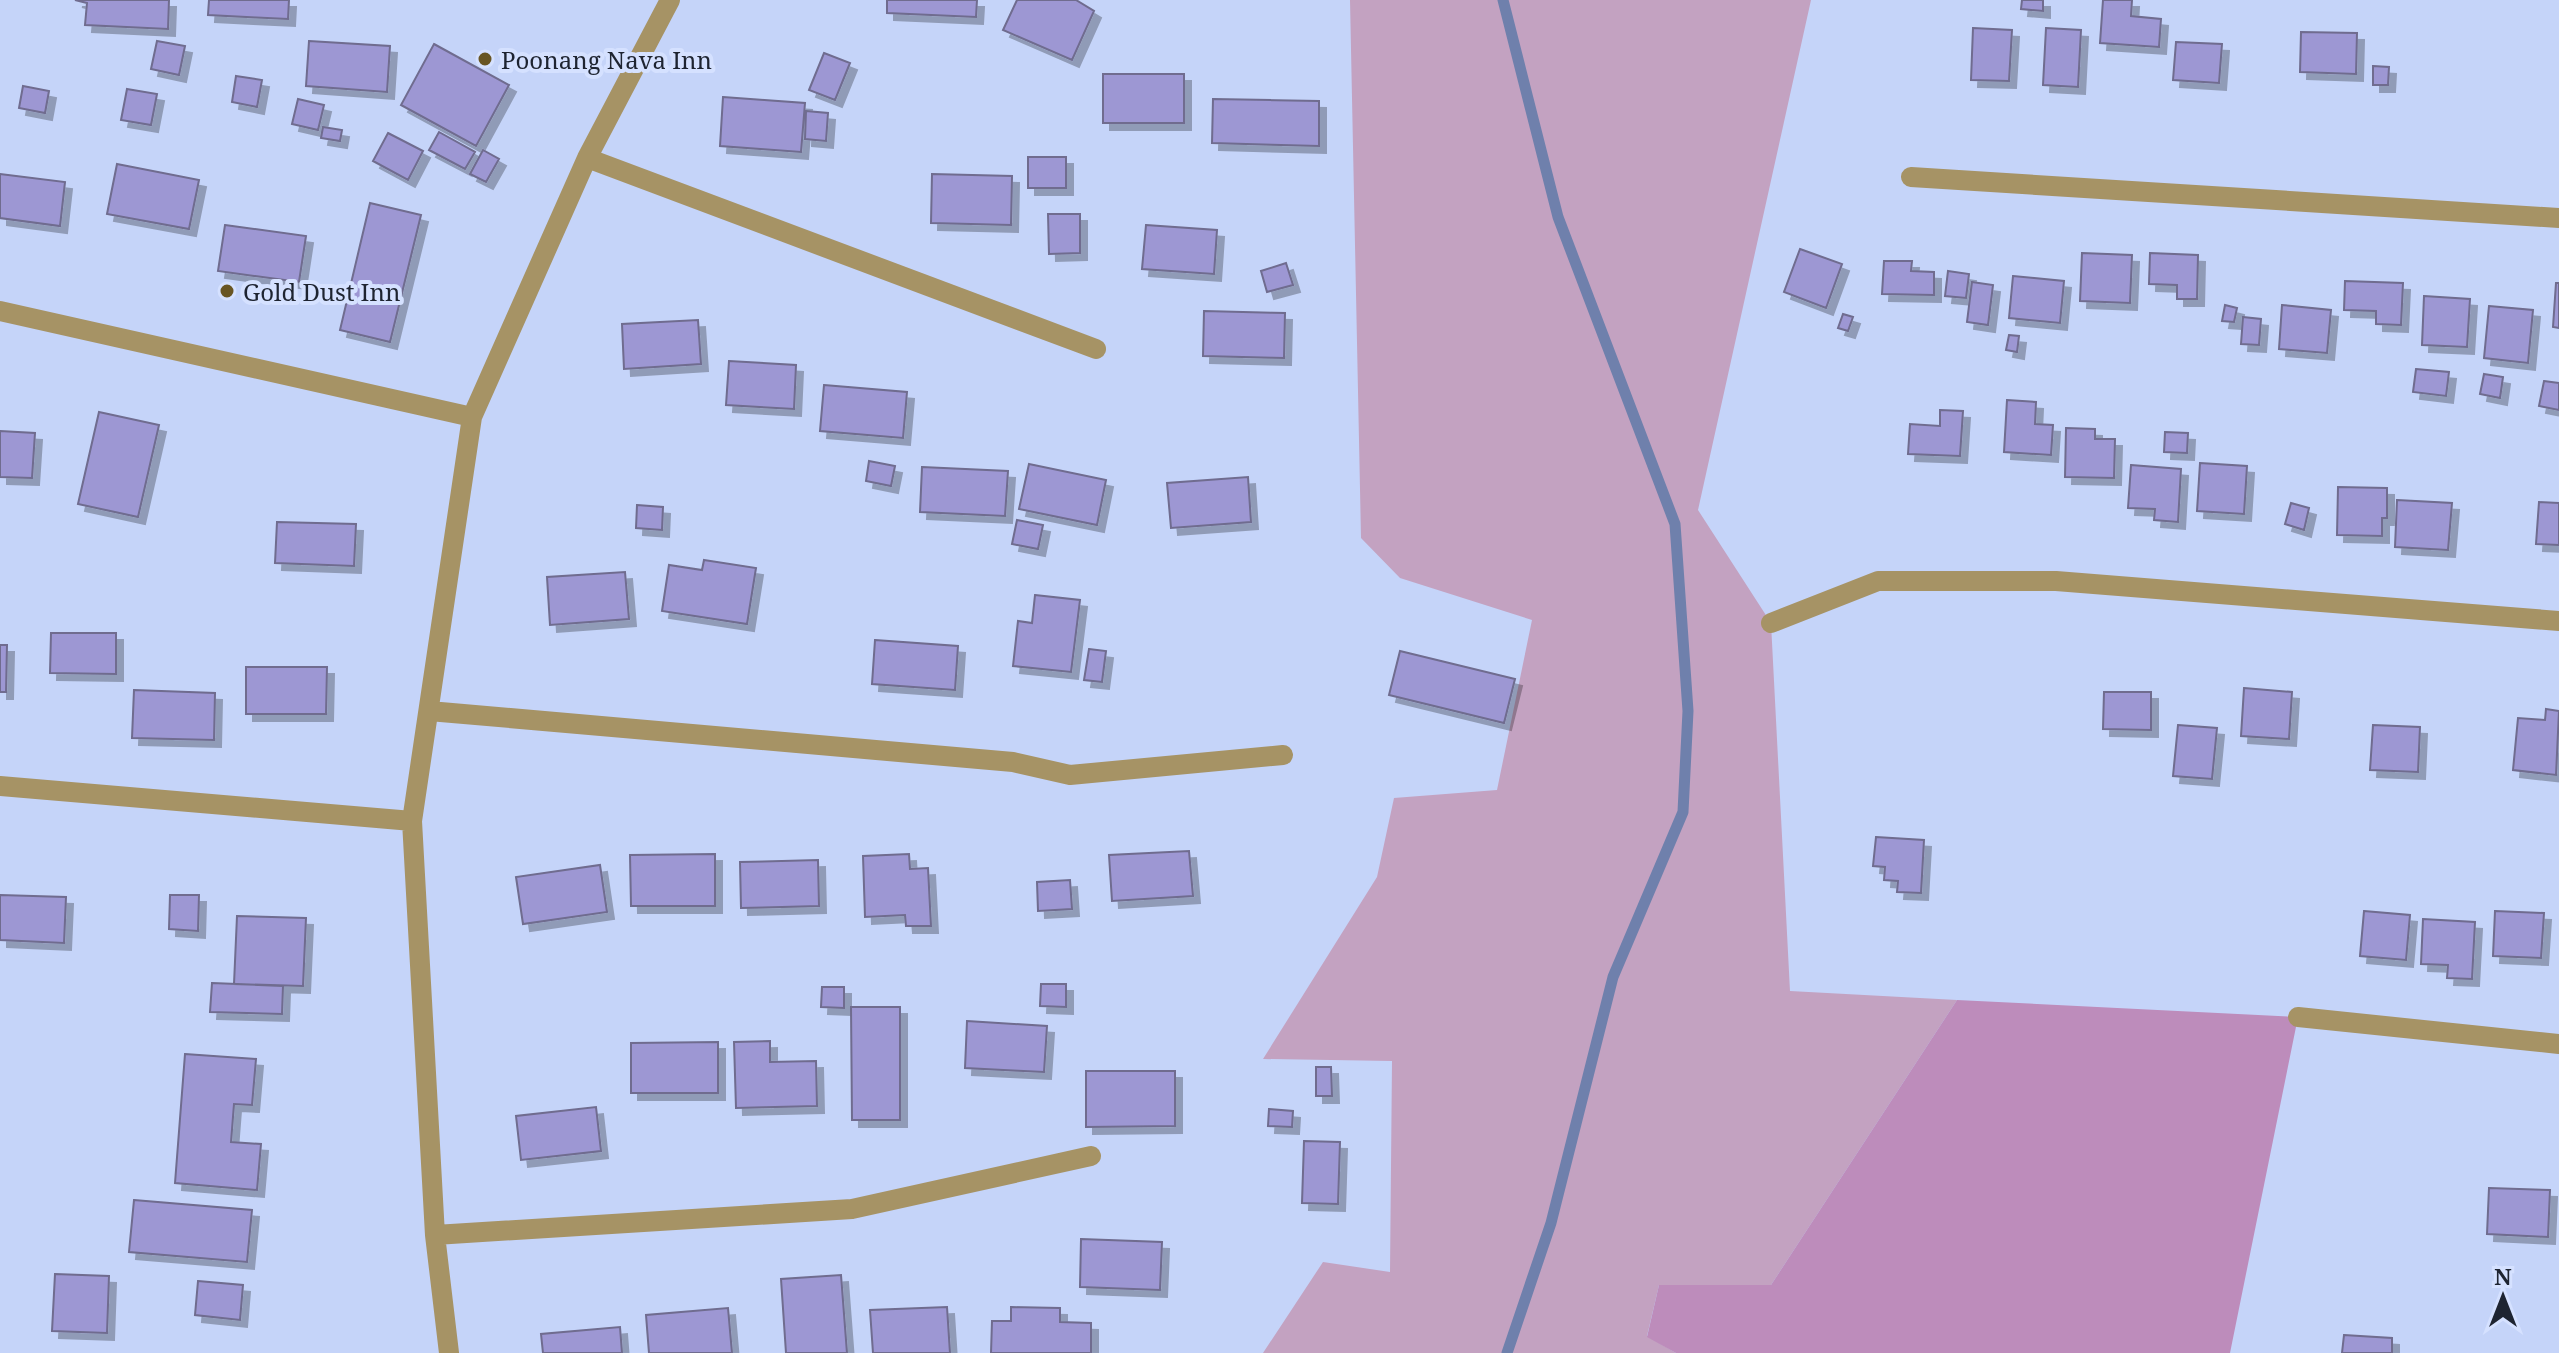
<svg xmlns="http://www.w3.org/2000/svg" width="2559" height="1353" font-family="'Noto Serif',serif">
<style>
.green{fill:#c3a2c1}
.forest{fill:#bd8cbb}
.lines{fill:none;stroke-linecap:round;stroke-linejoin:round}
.stream{stroke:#6f80ac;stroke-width:11}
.building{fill:#9d97d3;stroke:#6f6c8f;stroke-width:2;filter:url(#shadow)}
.minor{stroke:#a69365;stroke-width:20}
.poi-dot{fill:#685523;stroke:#d5e1ff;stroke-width:3}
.labels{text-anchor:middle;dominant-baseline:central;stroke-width:8;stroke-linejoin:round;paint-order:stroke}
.poi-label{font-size:24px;fill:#1e2431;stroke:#d5e1ff;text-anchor:start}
</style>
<defs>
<filter id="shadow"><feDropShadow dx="7" dy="7" stdDeviation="0" flood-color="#0004"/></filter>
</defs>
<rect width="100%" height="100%" fill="#c5d4f9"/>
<path class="green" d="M 1350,0 L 1811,0 L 1698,510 L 1771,623 L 1790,991 L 1957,1000 L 1771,1285 L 1659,1285 L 1647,1336 L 1676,1353 L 1263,1353 L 1323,1262 L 1390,1272 L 1392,1061 L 1263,1059 L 1377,877 L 1394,798 L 1497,790 L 1532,620 L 1400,578 L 1361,538 Z"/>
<path class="forest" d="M 1957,1000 L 2298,1017 L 2230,1353 L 1676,1353 L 1647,1337 L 1659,1285 L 1771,1285 Z"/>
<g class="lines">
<path class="stream" d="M 1503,0 L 1558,217 L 1675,524 L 1688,711 L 1683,812 L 1613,977 L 1551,1223 L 1507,1353"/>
</g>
<path class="building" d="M 75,0 L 169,0 L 168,29 L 85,25 L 87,3 Z
M 209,0 L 289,0 L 288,19 L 208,15 Z
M 887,0 L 977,0 L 976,17 L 887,13 Z
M 1017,0 L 1076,0 L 1094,11 L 1072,60 L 1003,30 Z
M 2022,0 L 2043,0 L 2043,11 L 2021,9 Z
M 2103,0 L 2132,0 L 2131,16 L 2161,19 L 2159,47 L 2100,43 Z
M 1973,28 L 2012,30 L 2009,81 L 1971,80 Z
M 2046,28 L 2081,30 L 2078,87 L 2043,85 Z
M 2301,32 L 2357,33 L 2356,74 L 2300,72 Z
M 157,41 L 185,46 L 179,75 L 151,69 Z
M 309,41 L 390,46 L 387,92 L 306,86 Z
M 2176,42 L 2222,44 L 2219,83 L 2173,80 Z
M 434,44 L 509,85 L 476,146 L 401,105 Z
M 824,53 L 850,63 L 835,100 L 809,90 Z
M 2373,66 L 2389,67 L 2388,85 L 2373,85 Z
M 1103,74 L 1184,74 L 1184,123 L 1103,123 Z
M 236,76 L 262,80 L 257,107 L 232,102 Z
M 23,86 L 49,91 L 45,113 L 19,108 Z
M 127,89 L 157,94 L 151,125 L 121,120 Z
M 723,97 L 805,103 L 801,152 L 720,146 Z
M 298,99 L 324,105 L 318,130 L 292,124 Z
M 1213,99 L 1319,101 L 1319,146 L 1212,143 Z
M 806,111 L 828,113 L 826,141 L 805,139 Z
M 323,127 L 342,130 L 340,141 L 321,138 Z
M 439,132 L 475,152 L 465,169 L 429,150 Z
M 388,133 L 423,151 L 408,180 L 373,161 Z
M 483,150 L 499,159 L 486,182 L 470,174 Z
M 1028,157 L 1066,157 L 1066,188 L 1028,188 Z
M 117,164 L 199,180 L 189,229 L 107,214 Z
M 0,174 L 65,182 L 60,226 L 0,218 Z
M 932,174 L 1012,176 L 1011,225 L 931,223 Z
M 370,203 L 421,215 L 390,342 L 340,330 Z
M 1048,214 L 1080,214 L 1080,253 L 1049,254 Z
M 225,225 L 306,236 L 299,282 L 218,271 Z
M 1146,225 L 1217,230 L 1214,274 L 1142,269 Z
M 1800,249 L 1842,264 L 1826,308 L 1784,292 Z
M 2082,253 L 2132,255 L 2130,303 L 2080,301 Z
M 2150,253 L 2198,255 L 2197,299 L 2177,299 L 2177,285 L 2149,284 Z
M 1884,261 L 1912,261 L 1911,271 L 1934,272 L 1934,295 L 1882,294 Z
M 1286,263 L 1293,285 L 1267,292 L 1261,271 Z
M 1948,271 L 1969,274 L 1966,298 L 1945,296 Z
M 2013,276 L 2064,281 L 2060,323 L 2009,318 Z
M 2345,281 L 2403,283 L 2401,325 L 2376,324 L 2376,311 L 2344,310 Z
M 1972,282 L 1993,285 L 1988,325 L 1967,322 Z
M 2556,283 L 2559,283 L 2559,328 L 2553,327 Z
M 2424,296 L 2470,299 L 2467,347 L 2422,345 Z
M 2225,305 L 2237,308 L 2234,322 L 2222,321 Z
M 2282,305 L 2331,310 L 2327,353 L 2279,349 Z
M 2489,306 L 2533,310 L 2528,363 L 2484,358 Z
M 1204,311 L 1285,313 L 1284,358 L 1203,356 Z
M 1843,314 L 1853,317 L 1848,331 L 1838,328 Z
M 2243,317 L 2261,319 L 2259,345 L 2241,344 Z
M 698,320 L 701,364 L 624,369 L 622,324 Z
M 2009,335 L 2019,336 L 2017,352 L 2006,350 Z
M 729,361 L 796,365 L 794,409 L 726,405 Z
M 2416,369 L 2449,372 L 2446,396 L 2413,392 Z
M 2484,374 L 2503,377 L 2500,398 L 2480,394 Z
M 2544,381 L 2559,383 L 2559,410 L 2539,406 Z
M 824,385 L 907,392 L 903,438 L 820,431 Z
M 2007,400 L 2036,402 L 2035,424 L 2053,425 L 2051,455 L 2004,452 Z
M 1940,410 L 1963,411 L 1960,456 L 1908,454 L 1910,424 L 1940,426 Z
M 99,412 L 159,425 L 138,517 L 78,504 Z
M 2066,428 L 2095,429 L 2095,439 L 2115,439 L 2114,478 L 2065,477 Z
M 0,431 L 35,433 L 32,478 L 0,477 Z
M 2165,432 L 2188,433 L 2187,453 L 2164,452 Z
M 869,461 L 895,466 L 891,486 L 866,481 Z
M 2200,463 L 2247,466 L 2244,514 L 2197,511 Z
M 1029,464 L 1106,480 L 1097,525 L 1019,509 Z
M 2131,465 L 2181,469 L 2178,522 L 2154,520 L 2155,509 L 2128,508 Z
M 922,467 L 1008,471 L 1005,516 L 920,512 Z
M 1248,477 L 1251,522 L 1171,528 L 1167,483 Z
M 2338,487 L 2387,488 L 2387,518 L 2382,518 L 2382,536 L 2337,535 Z
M 2397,500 L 2452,503 L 2448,550 L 2395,547 Z
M 2539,502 L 2559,503 L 2559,545 L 2536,544 Z
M 2291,503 L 2309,508 L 2304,530 L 2285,524 Z
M 637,505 L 663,507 L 662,530 L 636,528 Z
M 1017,520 L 1043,525 L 1038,549 L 1012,544 Z
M 277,522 L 356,524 L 354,566 L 275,563 Z
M 704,560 L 756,568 L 747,624 L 662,611 L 669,565 L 702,570 Z
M 625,572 L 629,619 L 550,625 L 547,577 Z
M 1035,595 L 1080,600 L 1071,672 L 1013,666 L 1018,621 L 1032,623 Z
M 51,633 L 116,633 L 116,674 L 50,673 Z
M 875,640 L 958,646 L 955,690 L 872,684 Z
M 0,645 L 7,645 L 6,692 L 0,692 Z
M 1089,649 L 1106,651 L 1102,682 L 1084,680 Z
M 1400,651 L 1515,679 L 1504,723 L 1389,695 Z
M 246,667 L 327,667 L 326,714 L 246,714 Z
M 2244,688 L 2292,692 L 2289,739 L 2241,736 Z
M 134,690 L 215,693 L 214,740 L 132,738 Z
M 2104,692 L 2151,692 L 2151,730 L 2103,729 Z
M 2546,709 L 2559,711 L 2556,775 L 2513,770 L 2518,718 L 2545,720 Z
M 2178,725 L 2217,728 L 2212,779 L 2173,776 Z
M 2373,725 L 2420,727 L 2418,772 L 2370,770 Z
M 1876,837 L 1924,840 L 1921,893 L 1897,892 L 1898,881 L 1884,880 L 1885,867 L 1873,866 Z
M 1189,851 L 1193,896 L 1112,901 L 1109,855 Z
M 715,854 L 715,906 L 631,906 L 630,855 Z
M 909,854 L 910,869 L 928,868 L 931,926 L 906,926 L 905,915 L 865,917 L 863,856 Z
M 818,860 L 819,906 L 741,908 L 740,862 Z
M 600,865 L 607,912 L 523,924 L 516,877 Z
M 1070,880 L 1072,909 L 1038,911 L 1037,882 Z
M 0,895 L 66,897 L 64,943 L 0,940 Z
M 170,895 L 199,895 L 198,931 L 169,929 Z
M 2364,911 L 2410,915 L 2406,960 L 2360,956 Z
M 2495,911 L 2544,913 L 2541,958 L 2493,956 Z
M 237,916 L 306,918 L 303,986 L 234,984 Z
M 2423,919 L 2475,922 L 2472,979 L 2447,978 L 2448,965 L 2421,964 Z
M 212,983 L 283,986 L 282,1014 L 210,1012 Z
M 1041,984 L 1066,984 L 1066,1007 L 1040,1006 Z
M 822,987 L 844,987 L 844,1008 L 821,1007 Z
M 851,1007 L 900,1007 L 900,1120 L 852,1120 Z
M 967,1021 L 1047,1026 L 1044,1072 L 965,1068 Z
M 770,1041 L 770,1062 L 816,1061 L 817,1106 L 736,1108 L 734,1042 Z
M 718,1042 L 718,1093 L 631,1093 L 631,1043 Z
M 185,1054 L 256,1059 L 252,1105 L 234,1104 L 231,1142 L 261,1144 L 257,1190 L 175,1183 Z
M 1316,1067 L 1331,1067 L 1332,1096 L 1316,1096 Z
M 1086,1071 L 1175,1071 L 1175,1126 L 1086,1127 Z
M 596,1107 L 601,1151 L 521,1160 L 516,1116 Z
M 1269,1109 L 1293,1111 L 1292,1127 L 1268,1126 Z
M 1304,1141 L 1340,1142 L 1338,1204 L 1302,1203 Z
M 2489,1188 L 2550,1190 L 2548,1237 L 2487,1234 Z
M 134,1200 L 252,1210 L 247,1262 L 129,1252 Z
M 1081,1239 L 1162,1242 L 1160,1290 L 1080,1287 Z
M 55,1274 L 109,1276 L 107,1333 L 52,1331 Z
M 841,1275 L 847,1353 L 786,1353 L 781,1279 Z
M 198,1281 L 243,1285 L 240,1320 L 195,1315 Z
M 947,1307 L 950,1353 L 873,1353 L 870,1310 Z
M 1011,1307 L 1060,1308 L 1060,1322 L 1091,1323 L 1091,1353 L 991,1353 L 992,1321 L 1011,1321 Z
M 728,1308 L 732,1353 L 649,1353 L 646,1315 Z
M 620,1327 L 622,1353 L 543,1353 L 541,1334 Z
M 2344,1335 L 2392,1338 L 2392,1353 L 2342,1353 Z"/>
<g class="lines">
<path class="minor" d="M 587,158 L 1096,349
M 1911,177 L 2559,218
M 0,311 L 472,417
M 1771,623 L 1878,581 L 2056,581 L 2559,621
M 429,711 L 1013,762 L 1070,775 L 1283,755
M 0,786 L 412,821
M 2298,1017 L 2559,1044
M 435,1235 L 852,1209 L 1091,1156
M 449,1353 L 435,1235 L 412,821 L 472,417 L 587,158 L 670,0"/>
</g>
<g class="poi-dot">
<circle cx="485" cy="59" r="8"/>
<circle cx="227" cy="291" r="8"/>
</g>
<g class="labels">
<g class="poi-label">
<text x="501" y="59">Poonang Nava Inn</text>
<text x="243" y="291">Gold Dust Inn</text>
</g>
</g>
<g transform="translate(2503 1297)" stroke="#d5e1ff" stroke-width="6" paint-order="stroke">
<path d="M0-6L14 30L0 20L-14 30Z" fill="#1e2431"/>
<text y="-12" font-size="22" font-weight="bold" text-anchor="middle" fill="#1e2431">N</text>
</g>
</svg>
